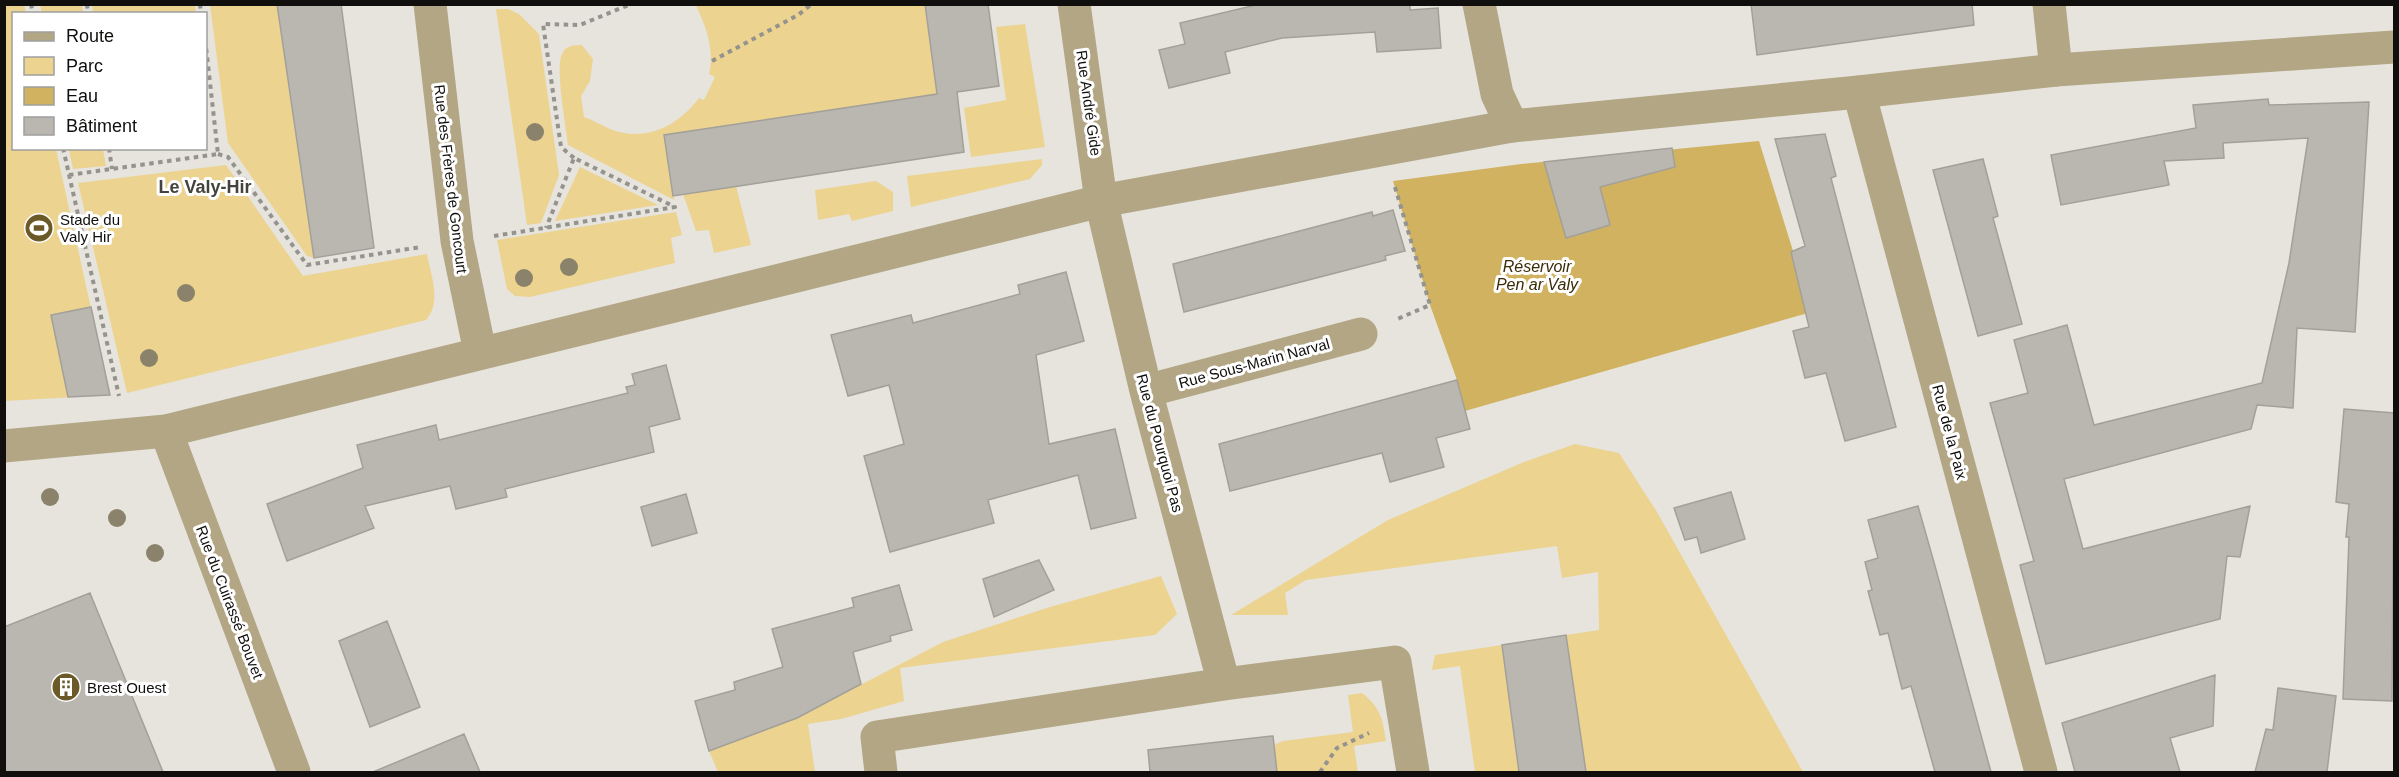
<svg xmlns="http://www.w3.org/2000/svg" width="2399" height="777" font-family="Arial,sans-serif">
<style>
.green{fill:#ecd390}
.water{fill:#d0b260}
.building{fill:#bab7b0;stroke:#a2a099;stroke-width:1.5}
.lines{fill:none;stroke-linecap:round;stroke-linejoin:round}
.path{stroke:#94938e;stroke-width:4;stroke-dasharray:4.5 4.5;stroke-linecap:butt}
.minor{stroke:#b3a685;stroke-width:33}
.tertiary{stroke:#b3a685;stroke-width:33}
.tree{fill:#8a826b}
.labels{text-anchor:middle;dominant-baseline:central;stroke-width:6;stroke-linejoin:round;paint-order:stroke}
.street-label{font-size:15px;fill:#100f0d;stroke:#fff}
.poi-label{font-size:15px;fill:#100f0d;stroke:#fff;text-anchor:start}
.water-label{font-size:16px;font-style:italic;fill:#392c07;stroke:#fff}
.quarter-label{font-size:18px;font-weight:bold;fill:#45433d;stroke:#fff}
</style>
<rect width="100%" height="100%" fill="#e6e4dd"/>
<path class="green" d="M 4,5 L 24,5 L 26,13 L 14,14 L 14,148 L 56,149 L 110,395 L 5,401 Z
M 40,5 L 82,5 L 83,13 L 42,13 Z
M 92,5 L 195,5 L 196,13 L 93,13 Z
M 210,5 L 277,5 L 314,258 L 307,256 L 228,143 Z
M 696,5 L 925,5 L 937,94 L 664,135 L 674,200 L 568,145 C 566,127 555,67 562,54 C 566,45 574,45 582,45 L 593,59 L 590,81 L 581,96 L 584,117 C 593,120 601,125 610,129 C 645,143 678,126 699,98 L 704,100 L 715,77 L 709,74 C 715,50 706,27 696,5 Z
M 496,9 L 508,9 L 519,14 L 539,34 L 559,175 L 541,223 L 527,225 Z
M 1025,24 L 1045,147 L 971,157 L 964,108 L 1006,100 L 996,27 Z
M 69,149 L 103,149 L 106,166 L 73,169 Z
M 1042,159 L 1042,165 L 1030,179 L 911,207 L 907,176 Z
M 226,165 L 303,276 L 427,254 C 431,276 442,302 426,320 L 127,393 L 78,183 Z
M 580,167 L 658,205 L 555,221 Z
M 876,181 L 893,192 L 893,211 L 852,221 L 849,214 L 818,220 L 815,190 Z
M 736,186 L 751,245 L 714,253 L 709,230 L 696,231 L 683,194 Z
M 676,212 L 682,235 L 671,238 L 675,263 L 530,297 L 515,296 L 507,289 L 497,240 Z
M 1575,444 L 1619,453 L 1657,512 L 1803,772 L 1586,772 L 1566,635 L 1599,630 L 1598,572 L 1562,578 L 1557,546 L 1306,580 L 1285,593 L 1288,615 L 1231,615 L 1388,520 L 1524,462 Z
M 1161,576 L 1177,614 L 1155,635 L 900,668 L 904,701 L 841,719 L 808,724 L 815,772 L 718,772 L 709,751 L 797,718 L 943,642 L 1050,607 Z
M 1502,645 L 1519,772 L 1475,772 L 1460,666 L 1432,670 L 1435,655 Z
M 1362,693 C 1380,707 1383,719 1386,741 L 1354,746 L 1358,772 L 1277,772 L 1274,745 L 1283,741 L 1353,732 L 1348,695 Z"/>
<path class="water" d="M 1759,141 L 1793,251 L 1808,313 L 1465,411 L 1457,380 L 1430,305 L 1393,181 L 1521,164 Z"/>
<path class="building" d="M 277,4 L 341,4 L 374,248 L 314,258 Z
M 925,4 L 988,4 L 999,86 L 957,92 L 964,152 L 673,196 L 664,135 L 937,94 Z
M 1260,4 L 1410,4 L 1410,10 L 1438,8 L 1441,48 L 1377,52 L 1375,32 L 1282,38 L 1225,52 L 1230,73 L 1169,88 L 1159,50 L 1185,44 L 1180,23 Z
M 1751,4 L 1972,4 L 1974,25 L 1757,55 Z
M 2268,99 L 2269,105 L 2369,102 L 2355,332 L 2297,328 L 2293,408 L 2257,405 L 2251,429 L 2064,479 L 2083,549 L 2250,506 L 2240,557 L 2227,556 L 2220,619 L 2046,664 L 2020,565 L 2034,561 L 1990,403 L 2028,393 L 2014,340 L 2067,325 L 2094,425 L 2262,383 L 2289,263 L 2308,138 L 2223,143 L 2224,158 L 2164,161 L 2169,185 L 2061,205 L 2051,155 L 2196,128 L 2193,105 Z
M 1825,134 L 1836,176 L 1831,178 L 1896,427 L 1845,441 L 1826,373 L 1805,378 L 1793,331 L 1809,327 L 1791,252 L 1805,246 L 1775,139 Z
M 1672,148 L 1675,167 L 1600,187 L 1610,225 L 1566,238 L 1544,162 Z
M 1983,159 L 1998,216 L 1993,218 L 2022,324 L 1978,336 L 1933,170 Z
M 1393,210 L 1405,251 L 1385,256 L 1386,260 L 1184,312 L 1173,264 L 1372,212 L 1373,216 Z
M 1066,272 L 1084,341 L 1036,355 L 1049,444 L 1115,429 L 1136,518 L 1091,529 L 1078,475 L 988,500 L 994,523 L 890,552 L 864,456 L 904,444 L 889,385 L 848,396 L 831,335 L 911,315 L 913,323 L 1020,294 L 1018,285 Z
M 91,307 L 110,395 L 68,397 L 51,315 Z
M 666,365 L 680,419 L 649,427 L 654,452 L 505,489 L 507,497 L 456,509 L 450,486 L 365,506 L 374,528 L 287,561 L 267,504 L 363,468 L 357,445 L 436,425 L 439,440 L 628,393 L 626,387 L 635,385 L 632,374 Z
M 1457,380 L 1470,429 L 1436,438 L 1444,467 L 1390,482 L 1382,453 L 1230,491 L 1219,444 Z
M 2344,409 L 2394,413 L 2392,701 L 2343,699 L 2349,537 L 2346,537 L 2349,504 L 2336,502 Z
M 1731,492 L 1745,539 L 1701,553 L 1697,537 L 1685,540 L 1674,508 Z
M 686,494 L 697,533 L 652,546 L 641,507 Z
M 1918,506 L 1935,566 L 1991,772 L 1935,772 L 1911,686 L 1902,689 L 1888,633 L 1880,635 L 1868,591 L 1872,590 L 1865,562 L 1878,558 L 1868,520 Z
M 1039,560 L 1054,590 L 994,617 L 983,579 Z
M 899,585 L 912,630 L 890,636 L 891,641 L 853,652 L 861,684 L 797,718 L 709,751 L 695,701 L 735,690 L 734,682 L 783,667 L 772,629 L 854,607 L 852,598 Z
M 90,593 L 163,772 L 4,772 L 4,627 Z
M 387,621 L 420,707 L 370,727 L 339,641 Z
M 1566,635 L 1586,772 L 1519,772 L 1502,645 Z
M 2215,675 L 2213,726 L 2170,738 L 2180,772 L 2075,772 L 2062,723 Z
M 2278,688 L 2336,696 L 2327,772 L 2255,772 L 2266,729 L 2273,730 Z
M 464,734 L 480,772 L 373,772 Z
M 1273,736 L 1277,772 L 1150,772 L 1148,750 Z"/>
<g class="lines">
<path class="path" d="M 31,4 L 33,14
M 87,4 L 88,14
M 200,4 L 201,14
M 712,61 L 798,15 L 812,4
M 63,148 L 119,396
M 109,148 L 112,169
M 218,154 L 228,157 L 307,265 L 421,247
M 574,158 L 561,147 L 543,24 L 580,25 L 631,4
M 69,175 L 218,154 L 206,47
M 1395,187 L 1430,305 L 1395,320
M 494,236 L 675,207 L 574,158 L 546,228
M 1320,772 L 1337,748 L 1369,733"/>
<path class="minor" d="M 430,4 L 457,241 L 480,352
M 1074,4 L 1101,201 L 1146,391 L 1224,684
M 1479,4 L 1497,94 L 1512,126
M 2049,4 L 2056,70
M 1859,92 L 2041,772
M 1146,391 L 1361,334
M 166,431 L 294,772
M 881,772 L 877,737 L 1224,684 L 1395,662 L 1413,772"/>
<path class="tertiary" d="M 4,446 L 166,431 L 1101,201 L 1512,126 L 1859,92 L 2056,70 L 2394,47"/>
</g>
<g class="tree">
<circle cx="535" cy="132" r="9"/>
<circle cx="569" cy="267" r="9"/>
<circle cx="524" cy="278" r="9"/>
<circle cx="186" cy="293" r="9"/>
<circle cx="149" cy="358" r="9"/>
<circle cx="50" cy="497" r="9"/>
<circle cx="117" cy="518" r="9"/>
<circle cx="155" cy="553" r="9"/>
</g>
<defs>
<g id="stadium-disc" transform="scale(1.5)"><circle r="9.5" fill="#6b5927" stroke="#fff"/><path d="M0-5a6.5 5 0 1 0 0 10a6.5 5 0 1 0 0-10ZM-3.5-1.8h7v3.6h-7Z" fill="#fff"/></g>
<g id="building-disc" transform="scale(1.5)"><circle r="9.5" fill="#6b5927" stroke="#fff"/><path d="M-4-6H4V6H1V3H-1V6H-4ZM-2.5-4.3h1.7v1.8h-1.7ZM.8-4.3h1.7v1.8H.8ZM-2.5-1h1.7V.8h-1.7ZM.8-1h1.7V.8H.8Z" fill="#fff"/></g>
</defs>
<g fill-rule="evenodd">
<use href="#stadium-disc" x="39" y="228"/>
<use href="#building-disc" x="66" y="687"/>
</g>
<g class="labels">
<g class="street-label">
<text transform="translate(1089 103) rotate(82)">Rue André Gide</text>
<text transform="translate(451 179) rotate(83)">Rue des Frères de Goncourt</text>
<text transform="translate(1254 363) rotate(-15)">Rue Sous-Marin Narval</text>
<text transform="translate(1950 432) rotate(75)">Rue de la Paix</text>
<text transform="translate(1160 443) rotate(75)">Rue du Pourquoi Pas</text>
<text transform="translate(230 602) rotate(69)">Rue du Cuirassé Bouvet</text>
</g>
<g class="poi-label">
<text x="60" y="219">Stade du<tspan x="60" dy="17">Valy Hir</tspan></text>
<text x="87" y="687">Brest Ouest</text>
</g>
<g class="water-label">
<text x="1537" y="266">Réservoir<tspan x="1537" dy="18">Pen ar Valy</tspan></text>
</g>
<g class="quarter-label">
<text x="205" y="187">Le Valy-Hir</text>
</g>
</g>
<rect width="2399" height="777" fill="none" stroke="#100f0d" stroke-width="12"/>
<rect x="12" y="12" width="195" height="138" fill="#ffffff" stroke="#9f9f9e" stroke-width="1.5"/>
<rect x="24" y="32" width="30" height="9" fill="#b3a685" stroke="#9f9f9e" stroke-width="1.5"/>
<text x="66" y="42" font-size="18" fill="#100f0d">Route</text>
<rect x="24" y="57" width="30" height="18" fill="#ecd390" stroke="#9f9f9e" stroke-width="1.5"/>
<text x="66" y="72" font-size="18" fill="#100f0d">Parc</text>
<rect x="24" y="87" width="30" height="18" fill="#d0b260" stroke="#9f9f9e" stroke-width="1.5"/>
<text x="66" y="102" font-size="18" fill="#100f0d">Eau</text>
<rect x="24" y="117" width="30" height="18" fill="#bab7b0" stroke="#9f9f9e" stroke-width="1.5"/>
<text x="66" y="132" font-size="18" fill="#100f0d">Bâtiment</text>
</svg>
